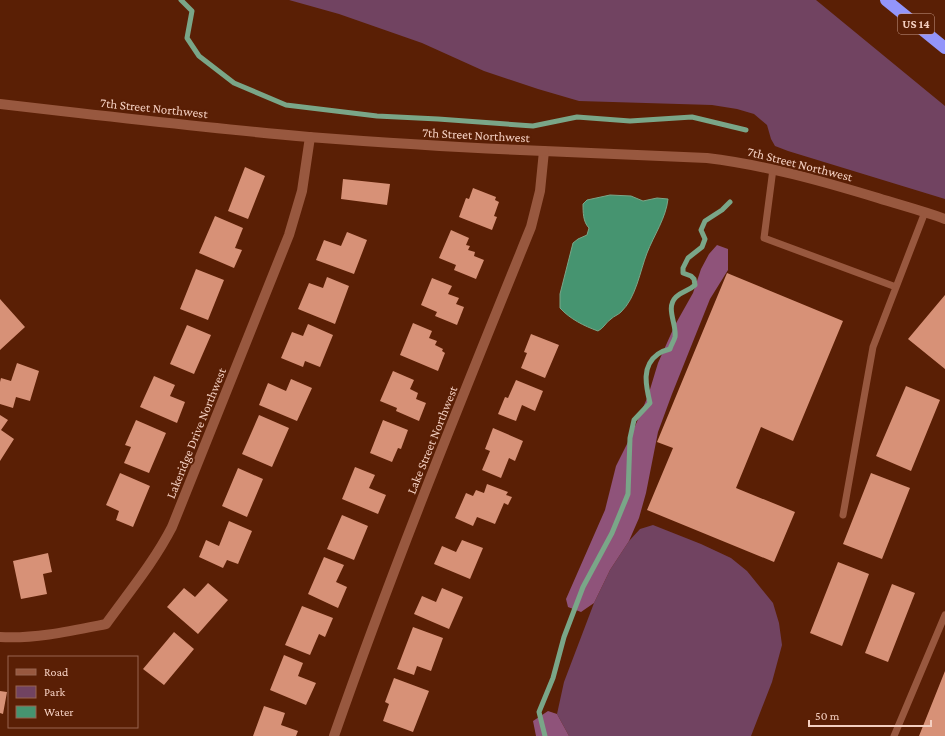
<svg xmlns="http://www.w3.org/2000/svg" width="945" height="736" font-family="'Crimson Pro',serif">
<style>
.green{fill:#714361}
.forest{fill:#8f537a}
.water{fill:#469470;stroke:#7aa688}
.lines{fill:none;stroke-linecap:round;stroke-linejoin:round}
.stream{stroke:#7aa688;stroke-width:5}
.building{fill:#d79177}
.lane{stroke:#98583f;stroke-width:7}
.street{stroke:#98583f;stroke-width:10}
.secondary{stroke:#98583f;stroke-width:10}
.highway{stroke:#9395fa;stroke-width:12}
.labels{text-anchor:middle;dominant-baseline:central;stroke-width:4;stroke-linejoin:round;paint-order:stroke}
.shield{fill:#5a1f05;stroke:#c69a89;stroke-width:1}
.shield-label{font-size:12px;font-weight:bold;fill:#f4cfc1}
.street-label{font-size:13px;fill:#f4cfc1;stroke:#5a1f05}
</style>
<rect width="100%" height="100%" fill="#5a1f05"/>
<path class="green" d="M 289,0 L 816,0 L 945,106 L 945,199 L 788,151 L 775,146 L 771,139 L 767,125 L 754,114 L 737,109 L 712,105 L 579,101 L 538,89 L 484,71 L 422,43 L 339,14 Z
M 653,525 L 701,544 L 731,558 L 747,571 L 773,603 L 779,623 L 782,645 L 772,682 L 751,736 L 569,736 L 557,714 L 564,682 L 594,603 L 610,570 L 629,541 L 640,529 Z"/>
<path class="forest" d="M 717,245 L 728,249 L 728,270 L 710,299 L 672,394 L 658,432 L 646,493 L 639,518 L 629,541 L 610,570 L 594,603 L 581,612 L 568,607 L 566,599 L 605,510 L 616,466 L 630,438 L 648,396 L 658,363 L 675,325 L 693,293 L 701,269 L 709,254 Z
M 548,711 L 557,714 L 569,736 L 536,736 L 533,721 Z"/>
<path class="water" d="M 610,195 L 631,196 L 643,201 L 657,198 L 668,199 C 666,218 654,235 647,253 C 640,271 636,298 621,312 C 618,315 614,316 611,319 C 606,322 604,328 598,331 C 584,326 570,319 560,308 L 560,294 L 573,243 L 578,239 L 587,235 L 589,228 C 583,222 583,212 583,204 L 587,200 Z"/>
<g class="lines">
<path class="stream" d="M 181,0 L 192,11 L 187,38 L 199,56 L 234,83 L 286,105 L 377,116 L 438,119 L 533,126 L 577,117 L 630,121 L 692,117 L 746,130
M 545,736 L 539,712 L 553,678 L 564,637 L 583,587 L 612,533 L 628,494 L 630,438 L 634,420 L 650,403 C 646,386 641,366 658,354 C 661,352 666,350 670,349 C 671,345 674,341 675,337 C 677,324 665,308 676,297 C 682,291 689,291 695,285 L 694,279 L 691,276 L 683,273 L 683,268 L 688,258 L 702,247 L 705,239 L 701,230 L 705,221 L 722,210 L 730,202"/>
</g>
<path class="building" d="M 245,167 L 265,176 L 248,219 L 228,211 Z
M 343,179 L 390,184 L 387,205 L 341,199 Z
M 473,188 L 496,197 L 495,200 L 499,202 L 494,216 L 497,217 L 492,230 L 459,217 L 466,198 L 469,199 Z
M 215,216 L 243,228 L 235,248 L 242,250 L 234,268 L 199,253 Z
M 451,230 L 469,238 L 466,245 L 470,246 L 468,250 L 475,252 L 474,256 L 484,260 L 476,279 L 454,270 L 456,265 L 439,258 Z
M 347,232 L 367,240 L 354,274 L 316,260 L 324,240 L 341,246 Z
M 196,269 L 224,280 L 208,320 L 180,309 Z
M 727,273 L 843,321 L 793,441 L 761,427 L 736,488 L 795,512 L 774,562 L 647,510 L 673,448 L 657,442 Z
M 327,277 L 349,286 L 335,324 L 298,309 L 309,283 L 323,288 Z
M 432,278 L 452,286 L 448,294 L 459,298 L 456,304 L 464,307 L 457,325 L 435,316 L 437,312 L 421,305 Z
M 945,295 L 945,369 L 908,339 Z
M 0,299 L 25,327 L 0,350 Z
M 413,323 L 432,331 L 429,338 L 437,341 L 435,345 L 443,349 L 442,351 L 445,353 L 438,371 L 400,355 Z
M 308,324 L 333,335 L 320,367 L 305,361 L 303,367 L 281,358 L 292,332 L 303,336 Z
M 187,325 L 211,335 L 194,374 L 170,364 Z
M 531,334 L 559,345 L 545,378 L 521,368 L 527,353 L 524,352 Z
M 17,363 L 39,371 L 30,401 L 16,397 L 13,408 L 0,404 L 0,382 L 1,378 L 11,381 Z
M 393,371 L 414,380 L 410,389 L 418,393 L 416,399 L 426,403 L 419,421 L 396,411 L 397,408 L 380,401 Z
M 154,376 L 175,385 L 170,396 L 185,402 L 177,423 L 140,407 Z
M 291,379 L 312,388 L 297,421 L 259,405 L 268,383 L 286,391 Z
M 516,380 L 543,391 L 535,411 L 522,405 L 516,421 L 498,414 L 505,397 L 508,398 Z
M 906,386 L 940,400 L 911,471 L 876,456 Z
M 0,415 L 8,420 L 1,430 L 14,439 L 0,461 Z
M 259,415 L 289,428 L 272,467 L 242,454 Z
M 136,420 L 166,433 L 149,473 L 124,463 L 131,447 L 125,445 Z
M 383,420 L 408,430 L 401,449 L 398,448 L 392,462 L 370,453 Z
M 493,428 L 523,441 L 515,461 L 509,458 L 501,478 L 482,470 L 490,451 L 485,449 Z
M 355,467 L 375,475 L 369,488 L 386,495 L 378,514 L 342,499 Z
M 238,468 L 263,479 L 247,517 L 222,506 Z
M 120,473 L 150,486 L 133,527 L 116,520 L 119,511 L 106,505 Z
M 871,473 L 910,488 L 882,559 L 843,544 Z
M 487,484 L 508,492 L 506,495 L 512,497 L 508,505 L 504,503 L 495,524 L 477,517 L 473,526 L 455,518 L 466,493 L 473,496 L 476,490 L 484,493 Z
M 342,515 L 368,526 L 354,560 L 327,549 Z
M 229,521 L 252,531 L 238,564 L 227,560 L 223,568 L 199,557 L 206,540 L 219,546 Z
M 462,540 L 483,548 L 470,579 L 434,564 L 442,546 L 456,552 Z
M 48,553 L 52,572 L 43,574 L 47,594 L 21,599 L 13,561 Z
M 324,557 L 344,565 L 336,582 L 347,587 L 338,608 L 308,594 Z
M 838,562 L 869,574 L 842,646 L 810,633 Z
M 208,583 L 228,600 L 198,634 L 167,607 L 184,588 L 195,597 Z
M 892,584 L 915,593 L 888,662 L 865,653 Z
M 442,588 L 463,597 L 449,629 L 414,614 L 422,596 L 436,602 Z
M 302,606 L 333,618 L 325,637 L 319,634 L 310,655 L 285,645 Z
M 413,627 L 443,638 L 431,671 L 417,666 L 414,675 L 397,669 Z
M 174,632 L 194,649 L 164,685 L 143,669 Z
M 284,655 L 303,663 L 298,676 L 316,683 L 306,705 L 270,690 Z
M 945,671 L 945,736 L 919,736 Z
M 394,678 L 429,691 L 413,732 L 383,721 L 389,704 L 385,702 Z
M 0,691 L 7,692 L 3,714 L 0,713 Z
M 264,706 L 285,713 L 281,725 L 298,731 L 296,736 L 253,736 Z"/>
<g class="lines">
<path class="lane" d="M 773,169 L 764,238 L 896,287
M 843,515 L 873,347 L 925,212
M 894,736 L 945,615"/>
<path class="street" d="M 0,637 C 35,639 71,631 106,624 C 129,592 154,562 172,527 L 289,235 L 302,191 L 310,137
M 334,736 C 394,564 463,395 531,227 L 540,191 L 544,151 L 707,158 C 765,165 822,181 878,198 C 900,205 923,211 945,219"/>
<path class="secondary" d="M 0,104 C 103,116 206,128 309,137 C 388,143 466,148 544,151"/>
<path class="highway" d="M 886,0 L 945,48"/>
</g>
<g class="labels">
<rect class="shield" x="898" y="14" width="36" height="20" rx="3"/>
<g class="shield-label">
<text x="916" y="24">US 14</text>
</g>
<g class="street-label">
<text transform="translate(154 108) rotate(6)">7th Street Northwest</text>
<text transform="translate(476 135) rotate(3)">7th Street Northwest</text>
<text transform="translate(800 164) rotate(14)">7th Street Northwest</text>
<text transform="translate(196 433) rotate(-68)">Lakeridge Drive Northwest</text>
<text transform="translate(432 440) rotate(-68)">Lake Street Northwest</text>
</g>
</g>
<rect x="8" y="656" width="130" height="72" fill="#5a1f05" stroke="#986550"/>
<rect x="16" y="669" width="20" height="6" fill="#98583f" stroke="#986550"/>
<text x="44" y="676" font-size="12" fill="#f4cfc1">Road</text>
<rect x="16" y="686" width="20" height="12" fill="#714361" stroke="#986550"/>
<text x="44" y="696" font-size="12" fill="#f4cfc1">Park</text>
<rect x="16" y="706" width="20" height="12" fill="#469470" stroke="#986550"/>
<text x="44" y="716" font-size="12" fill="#f4cfc1">Water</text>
<path d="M809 720v6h122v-6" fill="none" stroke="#f4cfc1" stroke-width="2"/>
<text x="815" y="720" font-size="12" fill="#f4cfc1" stroke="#5a1f05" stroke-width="3" paint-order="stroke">50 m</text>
</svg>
